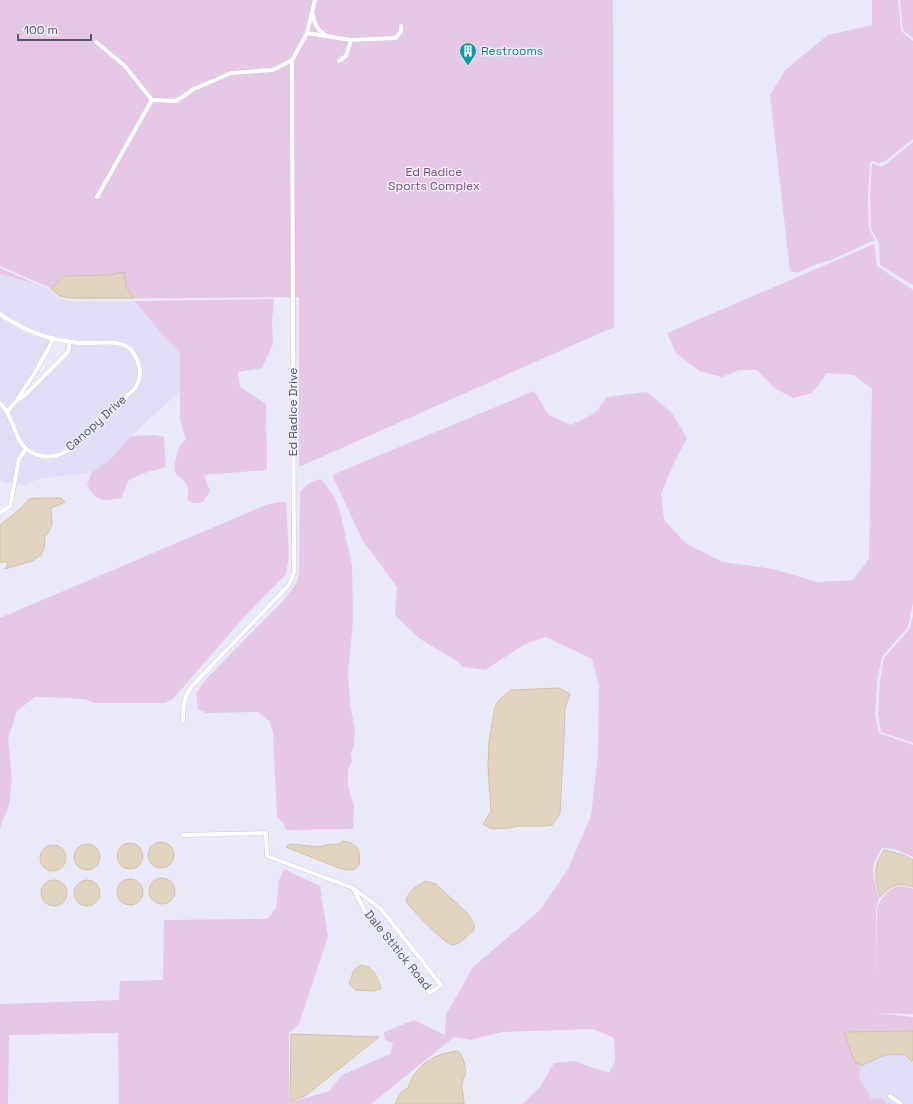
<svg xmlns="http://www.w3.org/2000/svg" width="913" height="1104" font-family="'Space Grotesk',sans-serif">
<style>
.residential{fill:#dfdef6}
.green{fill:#e6c8e4}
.water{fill:#e2d5bf;stroke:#d2c2a6}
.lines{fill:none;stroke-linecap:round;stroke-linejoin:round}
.street-casing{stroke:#c8c8e0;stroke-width:5}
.street{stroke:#fff;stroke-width:4}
.labels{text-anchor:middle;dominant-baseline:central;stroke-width:3;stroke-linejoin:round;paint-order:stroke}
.culture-label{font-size:12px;fill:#0d838f;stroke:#f0effd;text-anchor:start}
.park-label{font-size:12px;fill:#814e78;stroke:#f0effd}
.street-label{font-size:12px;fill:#4f5572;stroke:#f0effd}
</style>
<rect width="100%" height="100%" fill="#eae9fa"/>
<path class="residential" d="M 0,274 L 39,285 L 49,290 L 59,298 L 69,301 L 135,301 L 158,330 L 180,352 L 180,391 L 131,436 L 110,460 L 92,472 L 39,479 L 24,485 L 17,484 L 22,460 L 27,453 L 45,460 L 57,459 L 68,454 L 75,449 L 93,428 L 107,415 L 134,393 L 142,381 L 143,371 L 141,362 L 134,349 L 127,343 L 119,340 L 86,340 L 67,339 L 49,335 L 29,328 L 9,317 L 0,311 Z
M 0,318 L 27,333 L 50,341 L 34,369 L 15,398 L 7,407 L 0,399 Z
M 72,345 L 118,346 L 125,348 L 130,353 L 136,364 L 138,371 L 137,379 L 131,389 L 103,411 L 72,445 L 56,453 L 45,454 L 35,451 L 28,447 L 23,442 L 18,433 L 14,418 L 10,412 L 69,356 L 71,351 Z
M 0,407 L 9,420 L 14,436 L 23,450 L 17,458 L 12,484 L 3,482 L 0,480 Z
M 888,1054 L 905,1055 L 908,1059 L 911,1061 L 913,1060 L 913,1104 L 887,1104 L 882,1099 L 871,1098 L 859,1077 L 860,1069 L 863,1065 L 883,1055 Z"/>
<path class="green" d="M 0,0 L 613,0 L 614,327 L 299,467 L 299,297 L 76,299 L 0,266 Z
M 872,0 L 898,0 L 901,31 L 913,41 L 913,139 L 884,162 L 880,162 L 880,164 L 872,161 L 870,162 L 868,196 L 869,229 L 875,240 L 831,260 L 814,265 L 797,273 L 790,271 L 770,95 L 786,69 L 828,35 L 872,25 Z
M 900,0 L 913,0 L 913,38 L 903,30 Z
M 913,142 L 913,285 L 880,265 L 879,243 L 871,229 L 870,196 L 872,163 L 882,167 Z
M 874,244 L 877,266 L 913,290 L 913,603 L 908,627 L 882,657 L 877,681 L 875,714 L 879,733 L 913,745 L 913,857 L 894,849 L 882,848 L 874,862 L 873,869 L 874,879 L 879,898 L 876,908 L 876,979 L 877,908 C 881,898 890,885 904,886 C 906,886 910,888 913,889 L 913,1014 L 875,1013 L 913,1017 L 913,1031 L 844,1032 L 857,1063 L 863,1065 L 860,1069 L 859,1077 L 871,1098 L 882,1099 L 887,1104 L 523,1104 L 540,1087 L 554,1063 L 574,1061 L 609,1073 L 615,1061 L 614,1038 L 593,1029 L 502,1032 L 470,1040 L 454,1037 L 371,1104 L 119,1104 L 118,1033 L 9,1035 L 8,1104 L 0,1104 L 0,1004 L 119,1000 L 120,981 L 163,980 L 164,920 L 267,919 L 276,908 L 279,880 L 284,869 L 320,886 L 328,937 L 299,1024 L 289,1033 L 289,1103 L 329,1091 L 342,1075 L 390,1054 L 393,1043 L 385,1040 L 384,1032 L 414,1020 L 445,1035 L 446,1015 L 473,967 L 540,910 L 568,869 L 591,816 L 598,754 L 599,685 L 592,659 L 546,637 L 525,644 L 485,670 L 463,667 L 457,661 L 420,639 L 395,615 L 397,587 L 363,541 L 332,475 L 534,391 L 549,415 L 571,425 L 595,413 L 607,397 L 647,392 L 672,413 L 687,438 L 673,465 L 661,494 L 664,520 L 687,544 L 723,562 L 773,569 L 817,582 L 853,580 L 869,559 L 872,389 L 854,375 L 827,373 L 812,393 L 793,398 L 774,388 L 757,370 L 739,370 L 722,377 L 699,371 L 676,353 L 667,333 Z
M 0,268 L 39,285 L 0,274 Z
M 274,299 L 272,320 L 273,344 L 262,368 L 238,372 L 240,387 L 266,404 L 267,470 L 204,475 L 210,491 L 203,502 C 197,504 193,504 187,500 C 189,492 189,485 182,479 C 180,477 176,475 175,472 C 173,469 178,448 181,444 C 182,442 184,441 186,440 L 180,420 L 180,352 L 158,330 L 135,301 Z
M 153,435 L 164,437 L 166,467 L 144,473 L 129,480 L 121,498 C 103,501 97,503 87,485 L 92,472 L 110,460 L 131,436 Z
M 321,479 L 334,496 L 340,511 L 352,565 L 353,620 L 348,673 L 350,705 L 355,729 L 354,745 L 351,753 L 352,761 L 348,769 L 348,786 L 354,806 L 353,829 L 286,830 L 283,823 L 277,816 L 273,732 L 269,721 L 258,712 L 207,713 L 198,710 L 196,693 L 208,677 L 281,603 L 296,584 L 299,575 L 300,493 C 304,485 313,481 321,479 Z
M 279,502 L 286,502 L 289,555 L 286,574 L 245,616 L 173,699 L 164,703 L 94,703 L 84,699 L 67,698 L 35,697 L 17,711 L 8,739 L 12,778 L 9,805 L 0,828 L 0,618 L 266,505 Z
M 913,615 L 913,743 L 881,732 L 878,715 L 880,681 L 884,658 L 910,628 Z"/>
<path class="water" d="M 124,272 L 126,287 L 134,298 L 69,298 L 60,296 L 51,289 L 64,276 L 109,275 Z
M 40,498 L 61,498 L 65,502 L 51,508 L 52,524 L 49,532 L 45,536 L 44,549 L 41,555 L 32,561 L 5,569 L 8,564 L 6,562 L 0,562 L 0,525 L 19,510 L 29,499 Z
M 559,688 L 570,694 L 565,708 L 564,739 L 560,814 L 552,825 L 543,826 L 519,826 L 509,828 L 492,829 L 483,824 L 491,811 L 488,766 L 489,742 L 495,706 L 501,698 L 511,690 Z
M 343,841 C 358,844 361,850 359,865 C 355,872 346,870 339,868 L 286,847 L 290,844 L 320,847 L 326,845 L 339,844 Z
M148 855a13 13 0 1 1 26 0a13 13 0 1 1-26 0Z
M117 856a13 13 0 1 1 26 0a13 13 0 1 1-26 0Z
M74 857a13 13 0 1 1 26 0a13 13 0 1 1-26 0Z
M40 858a13 13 0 1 1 26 0a13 13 0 1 1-26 0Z
M 884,850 L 904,855 L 913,860 L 913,887 C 898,881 891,886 880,897 C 875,876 872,869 884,850 Z
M149 891a13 13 0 1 1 26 0a13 13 0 1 1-26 0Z
M117 892a13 13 0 1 1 26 0a13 13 0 1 1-26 0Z
M74 893a13 13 0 1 1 26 0a13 13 0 1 1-26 0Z
M41 893a13 13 0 1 1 26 0a13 13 0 1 1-26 0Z
M 426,881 L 436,884 L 468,914 L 474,923 L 474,930 C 468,935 461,944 453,945 C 445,945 413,910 406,902 C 407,891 417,886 426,881 Z
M 361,965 C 374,967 378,977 381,989 L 372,991 L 355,990 L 349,983 L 354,970 Z
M 913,1031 L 913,1060 L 911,1061 L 905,1055 C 881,1053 883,1056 863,1065 L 857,1063 L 854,1060 L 844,1032 Z
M 291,1034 L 379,1037 L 305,1096 L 290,1102 Z
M 458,1051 C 463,1056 467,1068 465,1075 C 464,1079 462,1081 462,1085 C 462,1091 464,1097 464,1104 L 395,1104 L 402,1091 L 408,1088 C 415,1065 435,1053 458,1051 Z"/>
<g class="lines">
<g class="street-casing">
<path id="street" d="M 313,14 C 313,23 317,29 325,35
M 307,33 L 351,40 L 395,38 L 401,32 L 401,26
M 96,42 L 124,65 L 152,100 L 176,101 L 194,89 L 231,73 L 273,70 L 292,60 L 307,33 L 315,0
M 339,61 L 346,56 L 351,40
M 97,197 L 152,100
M 0,314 C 26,332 57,343 88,343 C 102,343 122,339 132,351 C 139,360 143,374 137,385 C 133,394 114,405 105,412 C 94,423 79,445 67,451 C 57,457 46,458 35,454 C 12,445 16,418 0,403
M 18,398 L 36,371 L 54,338
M 7,412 L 17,400 L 25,395 L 67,353 L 69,349 L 69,342
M 0,513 L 10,506 L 19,459 L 26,449
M 183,721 C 183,707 183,698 192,686 L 289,585 L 294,573 L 292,60
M 183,835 L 266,833 L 267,856 L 353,888 L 367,915 L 430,993 L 441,985 L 381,909 L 353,888
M 890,1096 L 901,1104"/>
</g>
<use href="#street" class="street"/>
</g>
<defs>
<g id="building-pin" transform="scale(0.9)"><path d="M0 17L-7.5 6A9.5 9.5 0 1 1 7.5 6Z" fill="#0f9aa8" stroke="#f0effd"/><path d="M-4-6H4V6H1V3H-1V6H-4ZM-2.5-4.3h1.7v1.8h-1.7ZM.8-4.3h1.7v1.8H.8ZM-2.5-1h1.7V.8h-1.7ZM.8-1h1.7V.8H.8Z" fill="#fff"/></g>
</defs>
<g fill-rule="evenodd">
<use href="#building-pin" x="468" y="51"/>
</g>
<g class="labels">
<g class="culture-label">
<text x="481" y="51">Restrooms</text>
</g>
<g class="park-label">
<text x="434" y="172">Ed Radice<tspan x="434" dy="14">Sports Complex</tspan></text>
</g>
<g class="street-label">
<text transform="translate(293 412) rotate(-90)">Ed Radice Drive</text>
<text transform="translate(96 423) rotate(-42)">Canopy Drive</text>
<text transform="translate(398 950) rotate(51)">Dale Stitick Road</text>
</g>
</g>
<path d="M18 34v6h73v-6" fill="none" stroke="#4f5572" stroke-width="2"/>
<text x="24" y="34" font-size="12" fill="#4f5572" stroke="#f0effd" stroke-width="3" paint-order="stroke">100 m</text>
</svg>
